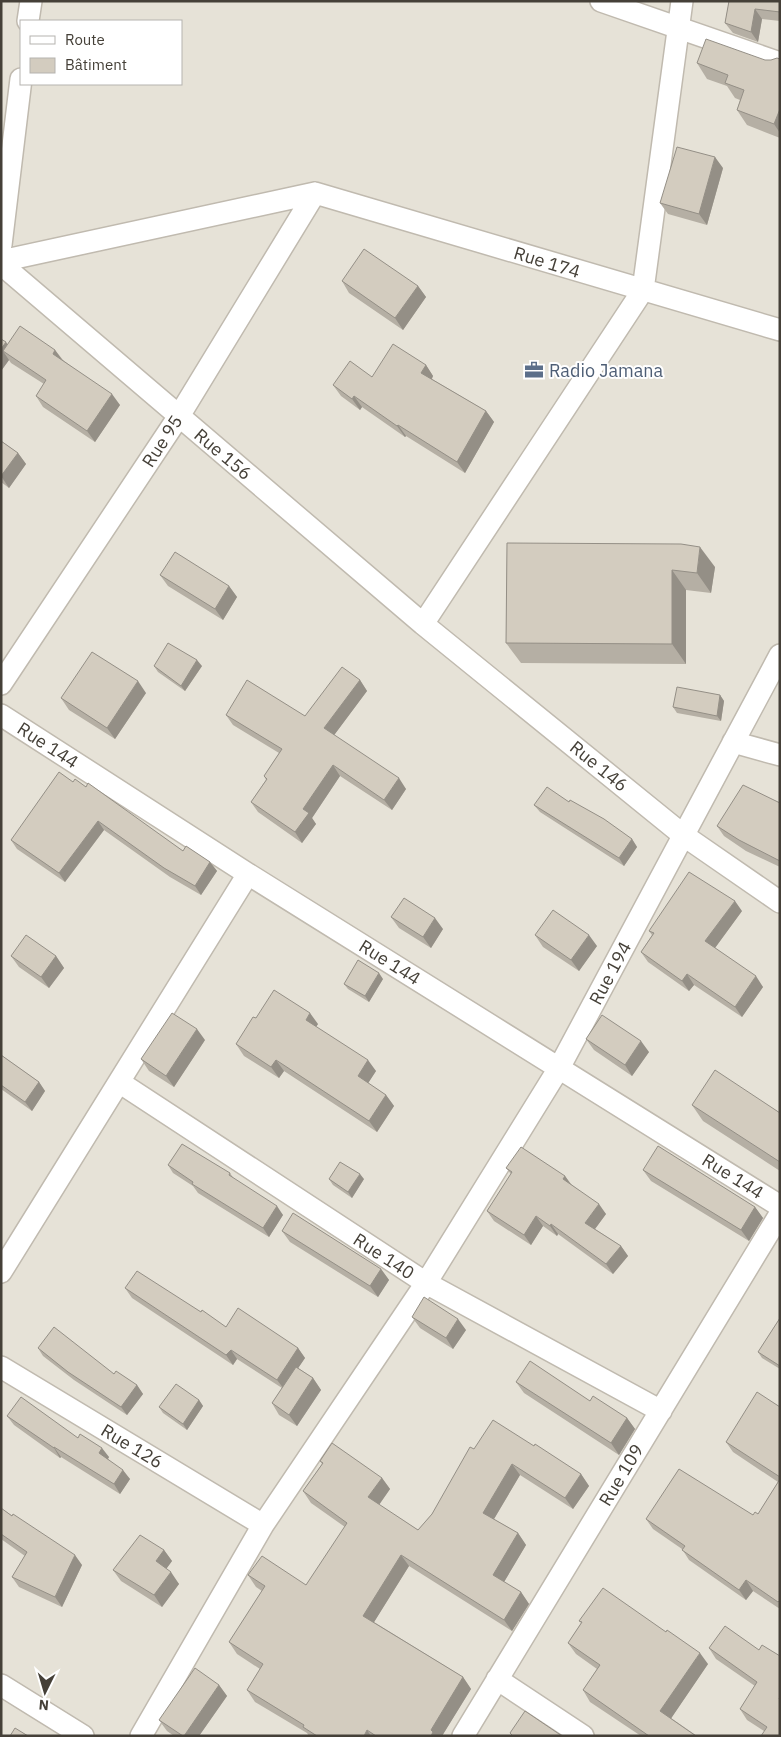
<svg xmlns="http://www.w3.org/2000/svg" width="781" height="1737" font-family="'IBM Plex Sans',sans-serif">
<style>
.residential{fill:#e6e2d7;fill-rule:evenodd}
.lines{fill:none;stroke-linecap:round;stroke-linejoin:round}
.minor-casing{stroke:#c0baaf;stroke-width:24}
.minor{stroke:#fff;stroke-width:21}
.wall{fill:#b5afa4}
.shaded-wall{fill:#948f86}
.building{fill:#d3ccbf;stroke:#948f86}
.labels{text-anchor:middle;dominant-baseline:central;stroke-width:4;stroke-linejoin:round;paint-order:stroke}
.street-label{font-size:18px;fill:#454038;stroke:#fff}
.service-label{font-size:18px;fill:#4e5e75;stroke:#fff;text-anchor:start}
</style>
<rect width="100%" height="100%" fill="#f2f0e8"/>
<path class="residential" d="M 1,1 L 780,1 L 780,1736 L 1,1736 ZM 21,21 L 181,21 L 181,84 L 21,84 Z"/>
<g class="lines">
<g class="minor-casing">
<path id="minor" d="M 601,1 L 780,63
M 28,21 L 31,1
M 1,245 L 21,79
M 1,261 L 315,193 L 780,330
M 1,264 L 423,624 L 683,835 L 780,902
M 423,624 L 643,290 L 682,1
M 1,684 L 179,416 L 315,193
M 1,715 L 248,874 L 780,1206
M 733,742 L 780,755
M 119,1082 L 426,1283 L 661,1411
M 1,1272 L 248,874
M 1,1367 L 263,1525
M 497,1679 L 583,1736
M 1,1685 L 83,1736
M 141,1736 L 263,1525 L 426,1283 L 559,1068 L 780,655
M 463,1736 L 780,1214"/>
</g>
<use href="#minor" class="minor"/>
</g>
<path class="wall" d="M 729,1 L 780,1 L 780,21 L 762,19 L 758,42 L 733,33 L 725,23 Z
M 780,59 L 780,138 L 747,125 L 737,110 L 740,100 L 735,98 L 727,86 L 707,79 L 697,63 L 765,60 L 771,60 Z
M 723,168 L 707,225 L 668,214 L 660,203 Z
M 342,281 L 418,286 L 426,297 L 403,330 L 349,293 Z
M 1,339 L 8,345 L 55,350 L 63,360 L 120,405 L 95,442 L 43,407 L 36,396 L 44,384 L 11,363 L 9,360 L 1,371 Z
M 426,365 L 433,376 L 432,379 L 486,411 L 494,422 L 465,473 L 406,436 L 405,437 L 362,407 L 360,410 L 341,396 L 333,385 Z
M 1,441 L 18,453 L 26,464 L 9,488 L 1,482 Z
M 507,543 L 715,567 L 711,593 L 686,590 L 686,664 L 521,663 L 506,643 Z
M 160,575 L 229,586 L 237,597 L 223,620 L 168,586 Z
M 154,666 L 202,666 L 185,691 L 158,672 Z
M 360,680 L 367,691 L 334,735 L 406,789 L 392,810 L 340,776 L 312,818 L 316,824 L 302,843 L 258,812 L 251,802 L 266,780 L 264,776 L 279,753 L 233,725 L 226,715 L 305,716 Z
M 146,693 L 115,739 L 69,710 L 61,698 Z
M 720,695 L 724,701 L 721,721 L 677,713 L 673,707 Z
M 73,782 L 86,787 L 183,851 L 210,862 L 217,871 L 201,895 L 170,877 L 104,830 L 65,882 L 17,849 L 11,840 Z
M 569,802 L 632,839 L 637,847 L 624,866 L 540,812 L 534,805 Z
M 780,803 L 780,867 L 746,851 L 724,836 L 717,826 Z
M 742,911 L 715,948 L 763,987 L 742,1017 L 694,985 L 689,991 L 648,962 L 641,952 L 652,935 L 649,931 Z
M 391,917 L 443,929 L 431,948 L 399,928 Z
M 535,935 L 597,946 L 579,971 L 543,947 Z
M 11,956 L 56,956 L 64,968 L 49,988 L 19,967 Z
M 383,979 L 369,1002 L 348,989 L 344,984 Z
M 256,1018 L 318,1024 L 316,1027 L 376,1071 L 368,1083 L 386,1095 L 394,1106 L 377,1132 L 284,1071 L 279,1078 L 244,1056 L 236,1044 Z
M 586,1039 L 649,1052 L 632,1076 L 594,1050 Z
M 205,1040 L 174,1087 L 149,1071 L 141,1059 Z
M 1,1055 L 39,1082 L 45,1091 L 32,1111 L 1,1089 Z
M 692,1105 L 780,1113 L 780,1171 L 703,1121 Z
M 168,1165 L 230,1173 L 234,1179 L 283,1215 L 269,1237 L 198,1193 L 193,1186 L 173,1173 Z
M 506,1168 L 565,1176 L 571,1184 L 606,1214 L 595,1229 L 621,1246 L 628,1256 L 613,1274 L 558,1234 L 557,1236 L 543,1226 L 531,1245 L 494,1221 L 487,1211 L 511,1174 Z
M 643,1170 L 755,1207 L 763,1218 L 749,1241 L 651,1181 Z
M 329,1179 L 364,1179 L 352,1198 L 333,1185 Z
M 282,1231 L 381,1269 L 389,1280 L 378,1297 L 290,1242 Z
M 125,1288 L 201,1312 L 226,1327 L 298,1348 L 305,1358 L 298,1368 L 313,1378 L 321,1390 L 297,1426 L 279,1415 L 272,1403 L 282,1388 L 237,1359 L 233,1365 L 132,1298 Z
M 412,1317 L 466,1330 L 453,1349 L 420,1328 Z
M 780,1318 L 780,1369 L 762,1358 L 758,1352 Z
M 38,1348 L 137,1385 L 143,1394 L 127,1415 L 74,1380 L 43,1356 Z
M 516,1382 L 590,1401 L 627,1418 L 635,1429 L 619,1455 L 524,1393 Z
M 199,1400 L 203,1406 L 187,1430 L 163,1413 L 159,1407 Z
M 780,1407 L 780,1609 L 753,1591 L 746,1600 L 689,1560 L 682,1549 L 653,1529 L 646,1519 L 753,1515 L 758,1514 L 778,1482 L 733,1452 L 726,1442 Z
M 7,1416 L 78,1438 L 109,1457 L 108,1459 L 130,1479 L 120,1494 L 61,1457 L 60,1458 L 14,1425 Z
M 534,1446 L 581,1474 L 589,1486 L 573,1509 L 520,1475 L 494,1519 L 518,1533 L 526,1545 L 504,1582 L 521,1592 L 529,1604 L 512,1631 L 409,1566 L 374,1622 L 463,1677 L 471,1689 L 442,1736 L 309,1736 L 307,1733 L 255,1702 L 247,1690 L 260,1669 L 237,1654 L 229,1642 L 262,1591 L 256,1587 L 248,1575 L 306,1585 L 345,1527 L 311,1503 L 303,1491 L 322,1464 L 320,1461 L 382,1478 L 390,1489 L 379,1505 L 418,1530 L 432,1514 L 474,1449 Z
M 1,1508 L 82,1565 L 62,1607 L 19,1587 L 12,1577 L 25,1556 L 1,1539 Z
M 164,1550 L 172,1561 L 166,1569 L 179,1584 L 162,1607 L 121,1581 L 113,1570 Z
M 579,1621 L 708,1664 L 671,1718 L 697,1736 L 641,1736 L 590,1702 L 583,1690 L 597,1669 L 576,1654 L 568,1643 L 581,1623 Z
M 709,1648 L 759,1650 L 780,1736 L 764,1731 L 747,1720 L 740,1709 L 755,1686 L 716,1659 Z
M 219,1685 L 227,1696 L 199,1736 L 174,1736 L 167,1731 L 159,1720 Z"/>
<path class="shaded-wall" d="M 755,9 L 762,19 L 758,42 L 751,32 Z
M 780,109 L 780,133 L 774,124 Z
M 715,157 L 723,168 L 707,225 L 699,214 Z
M 418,286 L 426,297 L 403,330 L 395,318 Z
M 6,342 L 14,354 L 3,351 L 9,360 L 1,371 L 1,349 Z
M 55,350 L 63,361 L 53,354 Z
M 426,365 L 433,376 L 429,384 L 421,373 Z
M 112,394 L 120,405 L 95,442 L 87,431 Z
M 354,396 L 362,407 L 360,410 L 352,399 Z
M 486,411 L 494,422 L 465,473 L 457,462 Z
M 398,425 L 406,436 L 405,437 L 397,426 Z
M 18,453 L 26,464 L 9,488 L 1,476 Z
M 700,547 L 715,567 L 711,593 L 697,573 Z
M 672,570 L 686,590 L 686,664 L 672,644 Z
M 229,586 L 237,597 L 223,620 L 215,609 Z
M 197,660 L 202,666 L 185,691 L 181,686 Z
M 360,680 L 367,691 L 332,738 L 324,728 Z
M 138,681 L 146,693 L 115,739 L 107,728 Z
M 720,695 L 724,701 L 721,721 L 717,716 Z
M 333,765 L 340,776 L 312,818 L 316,824 L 302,843 L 295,832 L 303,809 Z
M 399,778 L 406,789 L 392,810 L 384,800 Z
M 98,821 L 104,830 L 65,882 L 59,873 Z
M 632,839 L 637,847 L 624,866 L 619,858 Z
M 210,862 L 217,871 L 201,895 L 195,886 Z
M 735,901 L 742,911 L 712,952 L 705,941 Z
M 435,918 L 443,929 L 431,948 L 423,937 Z
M 589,935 L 597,946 L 579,971 L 571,960 Z
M 56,956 L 64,968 L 49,988 L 41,977 Z
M 379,973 L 383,979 L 369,1002 L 365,996 Z
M 687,974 L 694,985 L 689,991 L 682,981 Z
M 756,976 L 763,987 L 742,1017 L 735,1007 Z
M 310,1013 L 318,1024 L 313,1031 L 306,1020 Z
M 197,1029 L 205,1040 L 174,1087 L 166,1076 Z
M 641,1041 L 649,1052 L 632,1076 L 625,1065 Z
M 276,1060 L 284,1071 L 279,1078 L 271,1067 Z
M 368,1060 L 376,1071 L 365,1088 L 358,1076 Z
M 39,1082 L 45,1091 L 32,1111 L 25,1102 Z
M 386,1095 L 394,1106 L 377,1132 L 369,1121 Z
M 360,1174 L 364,1179 L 352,1198 L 348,1192 Z
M 565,1176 L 572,1186 L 563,1179 Z
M 599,1204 L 606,1214 L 592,1233 L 585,1223 Z
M 277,1206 L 283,1215 L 269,1237 L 263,1228 Z
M 755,1207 L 763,1218 L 749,1241 L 741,1230 Z
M 536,1216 L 543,1226 L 531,1245 L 524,1235 Z
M 551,1224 L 558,1234 L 557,1236 L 550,1226 Z
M 621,1246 L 628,1256 L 613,1274 L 606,1264 Z
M 381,1269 L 389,1280 L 378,1297 L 370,1286 Z
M 458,1319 L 466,1330 L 453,1349 L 446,1338 Z
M 298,1348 L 305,1358 L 284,1389 L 277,1380 Z
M 231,1350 L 237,1359 L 233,1365 L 226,1355 Z
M 313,1378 L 321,1390 L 297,1426 L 289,1415 Z
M 137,1385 L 143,1394 L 127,1415 L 121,1407 Z
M 199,1400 L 203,1406 L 187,1430 L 183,1424 Z
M 627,1418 L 635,1429 L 619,1455 L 611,1443 Z
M 54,1447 L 61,1457 L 60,1458 L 54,1448 Z
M 102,1448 L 109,1457 L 106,1462 L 99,1453 Z
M 512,1464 L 520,1475 L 491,1524 L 483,1513 Z
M 123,1470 L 130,1479 L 120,1494 L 114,1484 Z
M 581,1474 L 589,1486 L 573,1509 L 565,1498 Z
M 382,1478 L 390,1489 L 376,1509 L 368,1497 Z
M 518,1533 L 526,1545 L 501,1587 L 493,1575 Z
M 164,1550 L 172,1561 L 164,1572 L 156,1561 Z
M 75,1555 L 82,1565 L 62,1607 L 55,1597 Z
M 401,1555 L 409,1566 L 371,1627 L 363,1616 Z
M 171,1572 L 179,1584 L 162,1607 L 154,1595 Z
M 746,1580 L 753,1591 L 746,1600 L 739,1590 Z
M 521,1592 L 529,1604 L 512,1631 L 504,1620 Z
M 700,1653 L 708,1664 L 668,1723 L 660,1711 Z
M 463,1677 L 471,1689 L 442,1736 L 431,1736 L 431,1730 Z
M 219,1685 L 227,1696 L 199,1736 L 184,1736 Z
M 367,1730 L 371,1736 L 364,1736 Z"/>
<path class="building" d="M 729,1 L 780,1 L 780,12 L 755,9 L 751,32 L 725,23 Z
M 706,39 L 765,60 L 771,60 L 777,58 L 780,59 L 780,109 L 774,124 L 737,110 L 744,90 L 725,83 L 728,75 L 697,63 Z
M 677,147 L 715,157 L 699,214 L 660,203 Z
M 364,249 L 418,286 L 395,318 L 342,281 Z
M 20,326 L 55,350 L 53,354 L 112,394 L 87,431 L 36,396 L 46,380 L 3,351 Z
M 1,339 L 6,342 L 1,349 Z
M 393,344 L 426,365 L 421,373 L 486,411 L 457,462 L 398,425 L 397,426 L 354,396 L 352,399 L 333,385 L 350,361 L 372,377 Z
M 1,441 L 18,453 L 1,476 Z
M 507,543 L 681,544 L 700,547 L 697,573 L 672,570 L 672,644 L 506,643 Z
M 175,552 L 229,586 L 215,609 L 160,575 Z
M 168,643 L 197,660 L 181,686 L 154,666 Z
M 92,652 L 138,681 L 107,728 L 61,698 Z
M 342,667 L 360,680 L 324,728 L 399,778 L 384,800 L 333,765 L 303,809 L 309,813 L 295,832 L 251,802 L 267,779 L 264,776 L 282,749 L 226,715 L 247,680 L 305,716 Z
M 677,687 L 720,695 L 717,716 L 673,707 Z
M 59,772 L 73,782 L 75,779 L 86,787 L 88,783 L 183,851 L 186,846 L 210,862 L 195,886 L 164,868 L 98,821 L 59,873 L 11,840 Z
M 743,785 L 780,803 L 780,861 L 739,840 L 717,826 Z
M 547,787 L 569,802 L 570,800 L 604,819 L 632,839 L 619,858 L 534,805 Z
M 689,872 L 735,901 L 705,941 L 756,976 L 735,1007 L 687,974 L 682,981 L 641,952 L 654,933 L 649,931 Z
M 404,898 L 435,918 L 423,937 L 391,917 Z
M 553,910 L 589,935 L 571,960 L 535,935 Z
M 26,935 L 56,956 L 41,977 L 11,956 Z
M 358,960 L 379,973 L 365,996 L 344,984 Z
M 274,990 L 310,1013 L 306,1020 L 368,1060 L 358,1076 L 386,1095 L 369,1121 L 276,1060 L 271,1067 L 236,1044 L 253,1017 L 256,1018 Z
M 172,1013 L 197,1029 L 166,1076 L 141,1059 Z
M 602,1015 L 641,1041 L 625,1065 L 586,1039 Z
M 1,1055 L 39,1082 L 25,1102 L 1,1085 Z
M 715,1070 L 780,1113 L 780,1162 L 692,1105 Z
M 182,1144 L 230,1173 L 229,1175 L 277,1206 L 263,1228 L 192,1184 L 193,1182 L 168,1165 Z
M 658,1146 L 755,1207 L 741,1230 L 643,1170 Z
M 521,1147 L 565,1176 L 563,1179 L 599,1204 L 585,1223 L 621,1246 L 606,1264 L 551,1224 L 550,1226 L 536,1216 L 524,1235 L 487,1211 L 512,1172 L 506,1168 Z
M 340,1162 L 360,1174 L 348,1192 L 329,1179 Z
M 293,1213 L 381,1269 L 370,1286 L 282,1231 Z
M 137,1271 L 201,1312 L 202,1310 L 226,1327 L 238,1308 L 298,1348 L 277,1380 L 231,1350 L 226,1355 L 125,1288 Z
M 424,1297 L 458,1319 L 446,1338 L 412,1317 Z
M 780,1318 L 780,1366 L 758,1352 Z
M 54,1327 L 114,1374 L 116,1371 L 137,1385 L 121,1407 L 68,1372 L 38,1348 Z
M 530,1361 L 590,1401 L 593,1396 L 627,1418 L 611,1443 L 516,1382 Z
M 296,1367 L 313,1378 L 289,1415 L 272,1403 Z
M 176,1384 L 199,1400 L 183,1424 L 159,1407 Z
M 757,1392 L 780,1407 L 780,1477 L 726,1442 Z
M 21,1397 L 78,1438 L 80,1434 L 102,1448 L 99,1453 L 123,1470 L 114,1484 L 54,1447 L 54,1448 L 7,1416 Z
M 493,1420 L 534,1446 L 535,1444 L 581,1474 L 565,1498 L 512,1464 L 483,1513 L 518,1533 L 493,1575 L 521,1592 L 504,1620 L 401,1555 L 363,1616 L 463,1677 L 431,1730 L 433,1732 L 431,1736 L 376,1736 L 367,1730 L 364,1736 L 317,1736 L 303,1727 L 304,1725 L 247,1690 L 263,1664 L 229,1642 L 265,1586 L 248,1575 L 262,1556 L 306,1585 L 347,1523 L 303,1491 L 323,1463 L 320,1461 L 332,1443 L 382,1478 L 368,1497 L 418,1530 L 432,1514 L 470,1447 L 474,1449 Z
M 679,1469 L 753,1515 L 755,1512 L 758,1514 L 780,1479 L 780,1600 L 778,1602 L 746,1580 L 739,1590 L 682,1550 L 685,1546 L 646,1519 Z
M 1,1508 L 12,1516 L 13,1514 L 75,1555 L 55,1597 L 12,1577 L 27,1552 L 1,1534 Z
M 140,1535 L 164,1550 L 156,1561 L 171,1572 L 154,1595 L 113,1570 Z
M 603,1588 L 666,1632 L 667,1630 L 700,1653 L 660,1711 L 696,1736 L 649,1736 L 583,1690 L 600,1665 L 568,1643 L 582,1622 L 579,1621 Z
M 725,1626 L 759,1650 L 762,1645 L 780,1656 L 780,1697 L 779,1699 L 780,1699 L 780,1736 L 761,1736 L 767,1727 L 740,1709 L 757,1682 L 709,1648 Z
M 195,1668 L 219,1685 L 184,1736 L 183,1736 L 159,1720 Z
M 525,1711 L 562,1736 L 513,1736 L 510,1733 Z
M 15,1728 L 28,1736 L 10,1736 Z"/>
<defs>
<g id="office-bare" transform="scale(1.5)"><path d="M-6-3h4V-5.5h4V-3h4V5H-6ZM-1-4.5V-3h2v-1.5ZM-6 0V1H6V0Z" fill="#5c6f8a" stroke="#fff" stroke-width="2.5" paint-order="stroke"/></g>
</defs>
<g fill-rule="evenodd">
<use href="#office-bare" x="534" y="370"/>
</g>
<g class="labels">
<g class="street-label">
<text transform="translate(547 262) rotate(17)">Rue 174</text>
<text transform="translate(162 441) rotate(-57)">Rue 95</text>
<text transform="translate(223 454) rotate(40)">Rue 156</text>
<text transform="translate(48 745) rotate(33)">Rue 144</text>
<text transform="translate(599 766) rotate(39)">Rue 146</text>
<text transform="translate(390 962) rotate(32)">Rue 144</text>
<text transform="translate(610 973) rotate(-62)">Rue 194</text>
<text transform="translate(733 1176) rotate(32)">Rue 144</text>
<text transform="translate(384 1256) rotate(33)">Rue 140</text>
<text transform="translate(132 1446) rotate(31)">Rue 126</text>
<text transform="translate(621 1475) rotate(-59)">Rue 109</text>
</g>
<g class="service-label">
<text x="549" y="370">Radio Jamana</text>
</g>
</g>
<rect width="781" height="1737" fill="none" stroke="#454038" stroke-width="5"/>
<rect x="20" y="20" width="162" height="65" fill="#ffffff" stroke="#b5b3af"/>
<rect x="30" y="36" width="25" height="8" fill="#ffffff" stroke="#b5b3af"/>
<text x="65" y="45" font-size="15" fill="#454038">Route</text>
<rect x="30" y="58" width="25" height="15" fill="#d3ccbf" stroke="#b5b3af"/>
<text x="65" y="70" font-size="15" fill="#454038">Bâtiment</text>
<g transform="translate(45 1692) rotate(185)" stroke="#ffffff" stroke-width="4" paint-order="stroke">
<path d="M0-4L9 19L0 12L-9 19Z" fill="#454038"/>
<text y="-8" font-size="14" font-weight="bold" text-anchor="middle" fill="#454038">N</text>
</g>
</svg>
